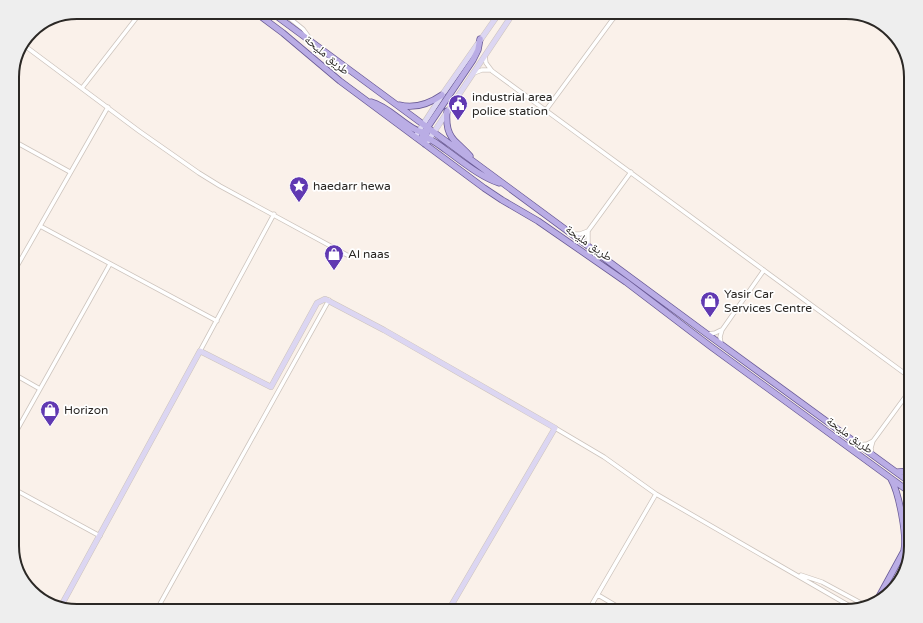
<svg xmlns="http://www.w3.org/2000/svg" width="923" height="623" font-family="'Varela Round','Noto Naskh Arabic',sans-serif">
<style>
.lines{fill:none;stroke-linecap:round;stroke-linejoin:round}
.minor-casing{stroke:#cdc4bd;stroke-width:5}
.secondary-casing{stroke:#cdc4bd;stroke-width:6}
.primary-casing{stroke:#6a5b96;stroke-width:7}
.minor{stroke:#fff;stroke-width:3.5}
.secondary{stroke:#dcd6f2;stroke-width:5}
.primary{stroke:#baade5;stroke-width:5.5}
.labels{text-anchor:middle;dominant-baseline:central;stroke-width:3.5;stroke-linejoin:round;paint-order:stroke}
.street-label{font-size:12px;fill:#2b2825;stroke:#fff}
.poi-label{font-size:12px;fill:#2b2825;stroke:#fff;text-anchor:start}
.rim{fill:none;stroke:#2b2825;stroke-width:2}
</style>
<rect width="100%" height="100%" fill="#faf1ea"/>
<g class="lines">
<g class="minor-casing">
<path id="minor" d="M 282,12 L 303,29 L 311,40
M 607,12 L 614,18
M 25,46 L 139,131 L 199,173 L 220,186 L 347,255
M 485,56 L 486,63 L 492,71 L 911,378
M 474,73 L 482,70 L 491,70
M 82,88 L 141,12
M 546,110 L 618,12
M 12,140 L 70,172
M 40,226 L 217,321
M 573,234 L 580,234 L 588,231
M 588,245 L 588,231 L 631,172
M 12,275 L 108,107
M 708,334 L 715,333 L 721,330
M 721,343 L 720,337 L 722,330 L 764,270
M 200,351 L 274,214
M 12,373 L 40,389
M 555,428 L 604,457 L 656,494 L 855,609
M 12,439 L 110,264
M 858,445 L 867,444 L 873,441
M 872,455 L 871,448 L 873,441 L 911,389
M 12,488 L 100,536
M 12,500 L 17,491
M 801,575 L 822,582 L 861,603 L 867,604 L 876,603
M 598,595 L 625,611
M 156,611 L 329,300
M 588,611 L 656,494"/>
</g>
<g class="secondary-casing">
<path id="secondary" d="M 415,137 L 444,92 L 500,12
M 428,141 L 514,12
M 61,606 L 200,351 L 271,387 L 317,303 L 325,299 L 384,330 L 555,428 L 448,611"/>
</g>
<g class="primary-casing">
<path id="primary" d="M 255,12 L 283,33 L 340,81 L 484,188 L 502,200 L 538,221 L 626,282 L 710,346 L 911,493
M 271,12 L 707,334 L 911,483
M 371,102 C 391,107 409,132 427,133
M 399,105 C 415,109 429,104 442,95
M 447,111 C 446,124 447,135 458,144 C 462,148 466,151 470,156
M 422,136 C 431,138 439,145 446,150 C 463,162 479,176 499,183
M 425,144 L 424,139 L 425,131 L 473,60 L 478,50 L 480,39
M 897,472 L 911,471
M 891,479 C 899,493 907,535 904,550
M 892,589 L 905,565
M 875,604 L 911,538"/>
</g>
<use href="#minor" class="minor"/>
<use href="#secondary" class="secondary"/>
<use href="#primary" class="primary"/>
</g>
<defs>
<g id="civic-pin" transform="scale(1)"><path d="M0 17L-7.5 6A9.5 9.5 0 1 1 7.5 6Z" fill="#6039b2" stroke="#fff"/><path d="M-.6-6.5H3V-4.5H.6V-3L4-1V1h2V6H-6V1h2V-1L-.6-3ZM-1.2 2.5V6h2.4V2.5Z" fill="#fff"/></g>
<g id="sight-pin" transform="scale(1)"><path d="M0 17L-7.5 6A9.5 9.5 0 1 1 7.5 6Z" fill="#6039b2" stroke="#fff"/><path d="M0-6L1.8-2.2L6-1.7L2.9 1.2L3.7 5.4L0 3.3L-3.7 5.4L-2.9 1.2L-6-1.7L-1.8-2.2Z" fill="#fff"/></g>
<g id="shop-pin" transform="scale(1)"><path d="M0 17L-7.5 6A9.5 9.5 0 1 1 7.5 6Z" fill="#6039b2" stroke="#fff"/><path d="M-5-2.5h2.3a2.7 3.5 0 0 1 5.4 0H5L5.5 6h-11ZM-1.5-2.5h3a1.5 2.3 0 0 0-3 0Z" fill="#fff"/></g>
</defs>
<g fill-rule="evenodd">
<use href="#civic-pin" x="458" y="104"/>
<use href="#sight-pin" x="299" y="186"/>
<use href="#shop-pin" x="334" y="254"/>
<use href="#shop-pin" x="710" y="301"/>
<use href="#shop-pin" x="50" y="410"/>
</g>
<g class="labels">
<g class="street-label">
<text transform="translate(327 55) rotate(40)">طريق مليحة</text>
<text transform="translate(589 243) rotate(35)">طريق مليحة</text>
<text transform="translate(850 435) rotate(36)">طريق مليحة</text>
</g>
<g class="poi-label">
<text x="472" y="97">industrial area<tspan x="472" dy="14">police station</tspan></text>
<text x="313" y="186">haedarr hewa</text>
<text x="348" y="254">Al naas</text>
<text x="724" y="294">Yasir Car<tspan x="724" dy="14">Services Centre</tspan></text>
<text x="64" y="410">Horizon</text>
</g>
</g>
<path d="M0 0H923V623H0ZM77 19H846A58 58 0 0 1 904 77V546A58 58 0 0 1 846 604H77A58 58 0 0 1 19 546V77A58 58 0 0 1 77 19Z" fill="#eee" fill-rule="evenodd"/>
<path class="rim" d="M77 19H846A58 58 0 0 1 904 77V546A58 58 0 0 1 846 604H77A58 58 0 0 1 19 546V77A58 58 0 0 1 77 19Z"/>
</svg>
